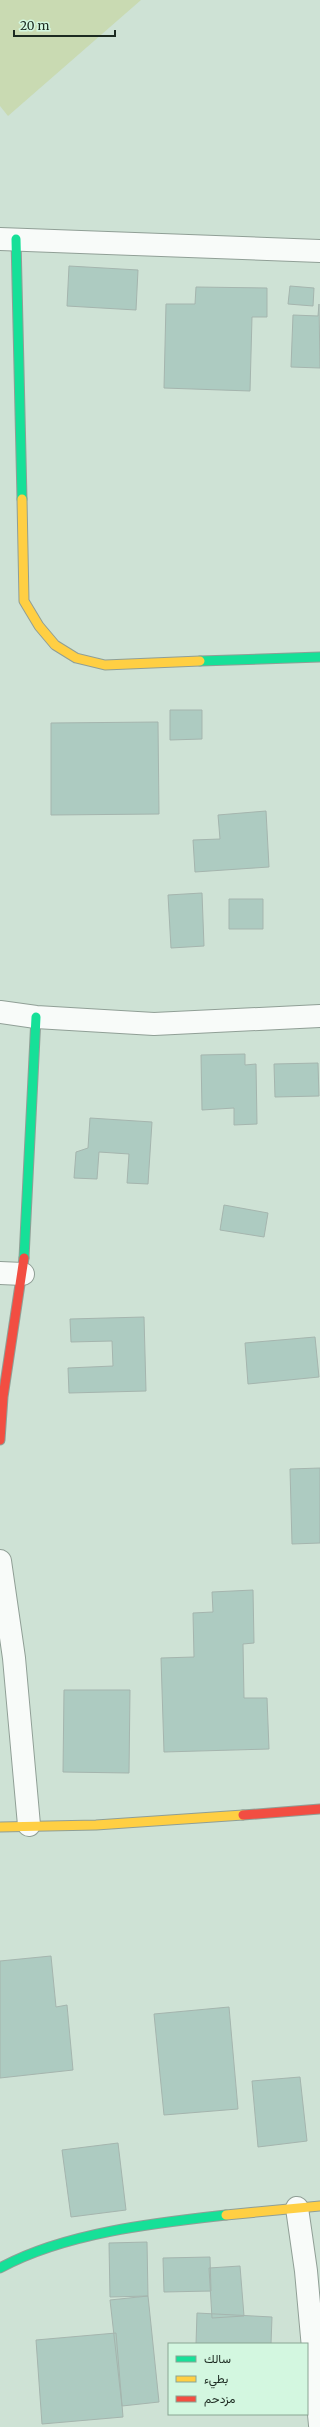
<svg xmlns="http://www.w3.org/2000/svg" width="320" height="2427" font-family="Merriweather,Vazirmatn,serif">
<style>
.green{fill:#c9dab2}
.building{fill:#adcbc1;stroke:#a5b5ae}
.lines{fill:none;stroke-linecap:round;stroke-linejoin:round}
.street-casing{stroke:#909f96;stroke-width:24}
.fast-casing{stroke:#909f96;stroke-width:11}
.slow-casing{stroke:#909f96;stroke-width:11}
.jam-casing{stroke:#909f96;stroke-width:11}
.street{stroke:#f8fbf9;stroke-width:22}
.fast{stroke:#16e098;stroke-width:9}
.slow{stroke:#ffcf43;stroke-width:9}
.jam{stroke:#f24e42;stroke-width:9}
</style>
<rect width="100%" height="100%" fill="#cee2d5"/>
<path class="green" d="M 0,0 L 141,0 L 8,116 L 0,106 Z"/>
<path class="building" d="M 69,266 L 138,270 L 136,310 L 67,306 Z
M 290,286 L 314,288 L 313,306 L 288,304 Z
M 196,287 L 267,288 L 267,317 L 252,317 L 250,391 L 164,388 L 166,304 L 195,304 Z
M 319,304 L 320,368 L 291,367 L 293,315 L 318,316 Z
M 170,710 L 202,710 L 202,739 L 170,740 Z
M 158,722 L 159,814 L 51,815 L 51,723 Z
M 266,811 L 269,867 L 195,872 L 193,840 L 220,839 L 218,815 Z
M 202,893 L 204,946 L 171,948 L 168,895 Z
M 229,899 L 263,899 L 263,929 L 229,929 Z
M 245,1054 L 245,1065 L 256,1064 L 257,1124 L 234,1125 L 234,1108 L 202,1110 L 201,1055 Z
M 318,1063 L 319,1096 L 275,1097 L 274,1064 Z
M 90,1118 L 152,1122 L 148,1184 L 127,1183 L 129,1154 L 99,1152 L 97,1179 L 74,1178 L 76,1152 L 88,1148 Z
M 224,1205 L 268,1213 L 264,1237 L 220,1230 Z
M 144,1317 L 146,1391 L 69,1393 L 68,1368 L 113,1366 L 112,1341 L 71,1342 L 70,1319 Z
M 315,1337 L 319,1377 L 248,1384 L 245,1343 Z
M 320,1468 L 320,1543 L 292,1544 L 290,1469 Z
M 253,1590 L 254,1643 L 243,1644 L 244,1698 L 267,1698 L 269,1749 L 164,1752 L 161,1658 L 194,1657 L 193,1613 L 213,1612 L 212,1592 Z
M 64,1690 L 130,1690 L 129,1773 L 63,1772 Z
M 51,1956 L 56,2007 L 67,2005 L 73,2070 L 0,2078 L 0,1961 Z
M 229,2007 L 238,2109 L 164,2115 L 154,2014 Z
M 300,2077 L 307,2141 L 258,2147 L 252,2081 Z
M 118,2143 L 126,2210 L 71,2217 L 62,2150 Z
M 147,2242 L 148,2296 L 110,2297 L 109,2243 Z
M 210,2257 L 211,2291 L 164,2292 L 163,2258 Z
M 240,2266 L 244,2316 L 212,2318 L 209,2268 Z
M 148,2296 L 159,2402 L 122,2406 L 110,2300 Z
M 197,2313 L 272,2317 L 271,2344 L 196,2344 Z
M 116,2333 L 123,2417 L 42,2424 L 36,2340 Z"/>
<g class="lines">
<g class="street-casing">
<path id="street" d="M 0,239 L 320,251
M 0,1012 L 36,1017 L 154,1024 L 320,1016
M 0,1273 L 23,1274
M 0,1561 L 14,1658 L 29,1825
M 297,2208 L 306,2271 L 320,2425"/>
</g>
<g class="fast-casing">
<path id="fast" d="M 16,239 L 22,499
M 200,661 L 320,657
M 24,1258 L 36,1017
M 0,2268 C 64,2233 154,2223 226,2215"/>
</g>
<g class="slow-casing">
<path id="slow" d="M 22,499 L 24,601 L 39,626 L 55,645 L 76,658 L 105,665 L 200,661
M 0,1827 L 96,1825 L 243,1815
M 226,2215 L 320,2206"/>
</g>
<g class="jam-casing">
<path id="jam" d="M 0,1440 L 3,1397 L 24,1258
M 243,1815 L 320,1809"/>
</g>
<use href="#street" class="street"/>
<use href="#fast" class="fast"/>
<use href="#slow" class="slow"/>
<use href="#jam" class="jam"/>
</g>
<rect x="168" y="2343" width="140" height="72" fill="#d3f7e0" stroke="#8aa594"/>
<rect x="176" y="2356" width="20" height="6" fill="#16e098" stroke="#8aa594"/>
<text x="204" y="2363" font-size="12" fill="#1c2a21">سالك</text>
<rect x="176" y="2376" width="20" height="6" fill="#ffcf43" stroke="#8aa594"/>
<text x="204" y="2383" font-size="12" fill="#1c2a21">بطيء</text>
<rect x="176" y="2396" width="20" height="6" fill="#f24e42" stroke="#8aa594"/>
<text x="204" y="2403" font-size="12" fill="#1c2a21">مزدحم</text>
<path d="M14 30v6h101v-6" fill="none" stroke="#1c2a21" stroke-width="2"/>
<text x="20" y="30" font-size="12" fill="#1c2a21" stroke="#d3f7e0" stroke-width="3" paint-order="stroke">20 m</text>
</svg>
